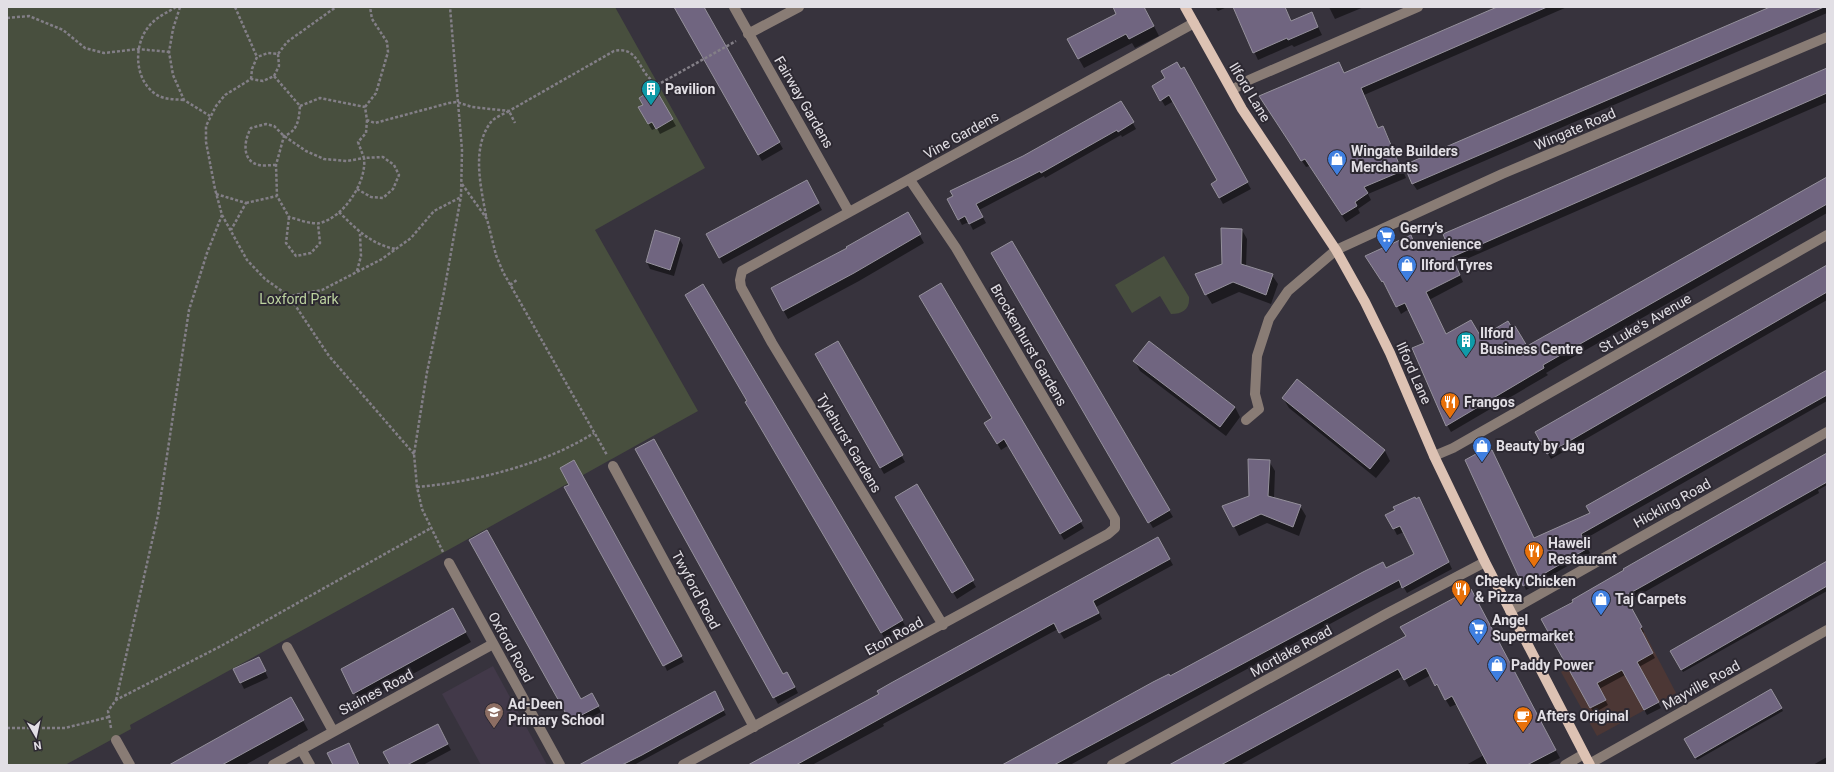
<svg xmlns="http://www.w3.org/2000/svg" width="1834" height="772" font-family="Roboto,sans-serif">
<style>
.industrial{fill:#4c3735}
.education{fill:#423949}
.green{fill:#484f3e}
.shadow{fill:#0007}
.building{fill:#706580;stroke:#95919c}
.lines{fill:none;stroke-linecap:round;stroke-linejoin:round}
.path{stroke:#837f87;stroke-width:2.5;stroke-dasharray:3 2;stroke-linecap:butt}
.minor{stroke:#897c75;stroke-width:10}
.major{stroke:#ddc2b3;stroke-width:10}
.labels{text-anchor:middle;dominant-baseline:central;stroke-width:4;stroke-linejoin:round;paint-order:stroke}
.poi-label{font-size:14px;font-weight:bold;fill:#e2dfe5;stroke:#2d2932;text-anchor:start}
.street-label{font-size:14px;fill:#e2dfe5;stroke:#2d2932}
.park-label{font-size:14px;fill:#bdd3a0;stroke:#2d2932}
</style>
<rect width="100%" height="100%" fill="#37333d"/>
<path class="industrial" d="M 1642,628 L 1676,693 L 1597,736 L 1561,672 Z"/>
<path class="education" d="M 493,666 L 547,765 L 481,765 L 442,694 Z"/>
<path class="green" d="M 7,7 L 615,7 L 705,168 L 595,230 L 698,411 L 459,544 L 130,725 L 131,729 L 65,765 L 7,765 Z
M 1164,256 L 1189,297 C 1190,309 1183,314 1171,314 L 1160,296 L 1132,313 L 1115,285 Z"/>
<path class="shadow" d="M 676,7 L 704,7 L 783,149 L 762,161 Z
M 1114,7 L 1144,7 L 1159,36 L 1135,48 L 1132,43 L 1084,68 L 1068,40 L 1118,15 Z
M 1215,7 L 1227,7 L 1218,11 Z
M 1234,7 L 1285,7 L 1291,22 L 1311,13 L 1322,35 L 1294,47 L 1292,45 L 1258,60 Z
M 1329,7 L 1364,7 L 1335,19 Z
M 1499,7 L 1567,7 L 1364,95 L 1378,128 L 1383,127 L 1387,134 L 1406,178 L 1368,194 L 1371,200 L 1358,209 L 1360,213 L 1346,222 L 1310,166 L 1306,167 L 1298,155 L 1339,63 L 1345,74 Z
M 1772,7 L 1827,7 L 1827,13 L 1417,190 L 1413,184 L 1405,165 Z
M 1183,69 L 1251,189 L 1223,204 L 1212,184 L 1219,181 L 1174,101 L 1165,106 L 1153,86 Z
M 1827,69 L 1827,102 L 1455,264 L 1463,282 L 1429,300 L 1446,336 L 1480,338 L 1527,348 L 1827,178 L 1827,213 L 1561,364 L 1546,373 L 1548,375 L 1451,432 L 1447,425 L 1425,344 L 1409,309 L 1401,314 L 1388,288 L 1370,263 L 1411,237 L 1418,252 Z
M 655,89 L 676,126 L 660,134 L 657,128 L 652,130 L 639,108 L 644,105 Z
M 1121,102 L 1136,129 L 1122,137 L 1121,135 L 1045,178 L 1044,176 L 979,210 L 986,223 L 973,230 L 969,222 L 962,225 L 959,219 L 1023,156 Z
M 806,181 L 822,210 L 723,264 L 707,235 Z
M 907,213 L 924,243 L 859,281 L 788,319 L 772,289 L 848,248 Z
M 1242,230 L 1247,239 L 1246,267 L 1272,275 L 1278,284 L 1271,304 L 1239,292 L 1212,304 L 1206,294 Z
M 679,238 L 683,245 L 674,276 L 650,269 L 647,262 Z
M 1012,242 L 1173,517 L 1153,528 L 992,253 Z
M 1827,265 L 1827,300 L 1551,459 L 1536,433 Z
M 940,284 L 1084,528 L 1064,540 L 1009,445 L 1001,450 L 989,430 L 993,419 Z
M 703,285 L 906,627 L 885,639 L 750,408 Z
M 837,342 L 905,462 L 884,474 L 816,355 Z
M 1135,361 L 1235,407 L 1240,417 L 1226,436 L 1140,371 Z
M 1827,370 L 1827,401 L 1583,540 L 1590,553 L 1526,590 L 1524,585 L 1534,539 L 1591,513 Z
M 1297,381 L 1385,451 L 1390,461 L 1376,478 L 1289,408 L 1283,398 Z
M 637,449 L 783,676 L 791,679 L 798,693 L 778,704 Z
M 1827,454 L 1827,485 L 1818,490 L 1819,493 L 1627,602 L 1644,632 L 1642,634 L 1655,658 L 1639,667 L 1661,708 L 1647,715 L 1625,675 L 1599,689 L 1608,705 L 1594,713 L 1542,619 Z
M 1269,461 L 1275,471 L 1274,498 L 1300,506 L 1306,516 L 1299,536 L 1267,523 L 1239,536 L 1234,526 Z
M 916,486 L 976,587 L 957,599 L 897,497 Z
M 1422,505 L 1452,569 L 1407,593 L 1403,586 L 1365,605 L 1070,765 L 1003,765 L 1169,677 L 1415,554 L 1404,532 L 1397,535 L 1387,515 Z
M 1158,538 L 1173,565 L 1096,607 L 1102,619 L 1064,639 L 1058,629 L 883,724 L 884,726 L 812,765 L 749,765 L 880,694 Z
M 470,540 L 580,700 L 591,694 L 601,712 L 574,727 Z
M 1827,564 L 1827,591 L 1683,672 L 1671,652 Z
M 1475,598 L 1560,758 L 1546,765 L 1466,765 L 1484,755 L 1457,704 L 1450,707 L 1431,675 L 1409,687 L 1403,676 L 1240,765 L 1173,765 Z
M 452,609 L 471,642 L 360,703 L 342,669 Z
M 681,657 L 684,662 L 667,671 L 665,666 Z
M 262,665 L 268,678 L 244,689 L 235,670 Z
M 1771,690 L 1783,711 L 1697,760 L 1685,740 Z
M 714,693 L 726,715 L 634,765 L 582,765 Z
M 291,698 L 308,730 L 245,765 L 171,765 Z
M 441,732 L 451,750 L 423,765 L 391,765 Z
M 1827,757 L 1827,765 L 1813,765 Z"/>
<path class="building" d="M 674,7 L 704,7 L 780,142 L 758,155 Z
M 1113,7 L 1144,7 L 1154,26 L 1129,39 L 1126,34 L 1078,59 L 1067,39 L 1116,14 Z
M 1233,7 L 1285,7 L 1291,21 L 1312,12 L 1318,27 L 1288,40 L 1287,38 L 1253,53 Z
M 1497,7 L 1547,7 L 1361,88 L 1378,128 L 1383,126 L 1402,171 L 1364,187 L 1368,193 L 1355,202 L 1357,206 L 1342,215 L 1305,159 L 1301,161 L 1293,148 L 1259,96 L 1339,62 L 1344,73 Z
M 1770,7 L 1824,7 L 1412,184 L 1404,165 Z
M 1177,62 L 1181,69 L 1184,67 L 1248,182 L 1219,198 L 1211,184 L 1217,180 L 1169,95 L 1160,101 L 1152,86 L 1165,78 L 1161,71 Z
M 1827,68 L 1827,93 L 1452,257 L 1460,275 L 1426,292 L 1446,334 L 1471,320 L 1481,337 L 1508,321 L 1512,328 L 1515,326 L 1527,346 L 1827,177 L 1827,204 L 1557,357 L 1543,365 L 1544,368 L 1446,426 L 1412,348 L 1424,343 L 1405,303 L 1396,307 L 1383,281 L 1382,282 L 1365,256 L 1411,235 L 1417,251 L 1445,239 L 1443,234 Z
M 655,88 L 673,119 L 656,129 L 652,122 L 648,124 L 638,107 L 643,105 L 639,98 Z
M 1121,101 L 1134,122 L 1118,132 L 1117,130 L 1041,173 L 1040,171 L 976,204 L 983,217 L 969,224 L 965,216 L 958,220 L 947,199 L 953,196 L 950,191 L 1023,156 Z
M 807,180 L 819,203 L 719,258 L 706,234 Z
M 908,212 L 921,234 L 854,273 L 783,311 L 771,288 L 847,248 L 846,247 Z
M 1221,228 L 1242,229 L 1241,264 L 1273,274 L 1266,295 L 1233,282 L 1205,295 L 1195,274 L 1222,264 Z
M 655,230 L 680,238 L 670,270 L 646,262 Z
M 1012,241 L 1170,510 L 1148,523 L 991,253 Z
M 1827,265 L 1827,292 L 1547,454 L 1535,432 Z
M 941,283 L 1082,521 L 1060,534 L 1004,439 L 997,444 L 984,423 L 992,418 L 919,296 Z
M 703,284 L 903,620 L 881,633 L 753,415 L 745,402 L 747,401 L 685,295 Z
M 838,341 L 903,455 L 880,468 L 815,354 Z
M 1149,341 L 1235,407 L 1220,427 L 1133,361 Z
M 1827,370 L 1827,395 L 1581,534 L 1588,548 L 1523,586 L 1465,460 L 1487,448 L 1489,451 L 1492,450 L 1534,538 L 1590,513 L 1586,506 Z
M 1297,379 L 1385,450 L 1370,469 L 1282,398 Z
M 654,439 L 783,674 L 787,672 L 795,687 L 773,698 L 635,449 Z
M 1827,453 L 1827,482 L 1625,596 L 1642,627 L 1640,628 L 1653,653 L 1637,662 L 1659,702 L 1644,710 L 1622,670 L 1597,683 L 1606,700 L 1590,708 L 1541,619 L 1573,602 L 1572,600 L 1624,570 L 1623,569 Z
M 1248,459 L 1270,460 L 1268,496 L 1301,505 L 1293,527 L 1261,514 L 1233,527 L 1222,506 L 1249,496 Z
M 574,460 L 682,656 L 663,666 L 564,487 L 569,485 L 560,468 Z
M 917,484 L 974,580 L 952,593 L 895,497 Z
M 1415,497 L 1416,499 L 1419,497 L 1449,562 L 1402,588 L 1399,580 L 1054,765 L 1002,765 L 1153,682 L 1169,674 L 1170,676 L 1363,572 L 1383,562 L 1386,568 L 1414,554 L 1400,526 L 1393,529 L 1385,515 L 1395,510 L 1393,507 Z
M 487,530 L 581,699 L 592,693 L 599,706 L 570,721 L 469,540 Z
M 1158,537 L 1170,559 L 1093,601 L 1099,613 L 1059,633 L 1054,623 L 796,765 L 748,765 L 879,694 L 877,691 L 891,683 Z
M 1827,561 L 1827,586 L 1681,670 L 1670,651 Z
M 1471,589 L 1556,750 L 1527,765 L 1488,765 L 1452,696 L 1445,700 L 1437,684 L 1435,686 L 1426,668 L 1404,680 L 1398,669 L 1221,765 L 1169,765 L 1406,636 L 1400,627 Z
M 453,608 L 466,632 L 353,694 L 341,669 Z
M 259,657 L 266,671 L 240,683 L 233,669 Z
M 1771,689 L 1782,708 L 1695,758 L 1684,739 Z
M 715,691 L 724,710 L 642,755 L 622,765 L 579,765 Z
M 291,697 L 304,720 L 222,765 L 169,765 Z
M 438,724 L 448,744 L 407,765 L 390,765 L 383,752 Z
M 349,743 L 359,765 L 333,765 L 327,753 Z"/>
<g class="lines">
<path class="path" d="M 176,7 C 168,12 159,16 153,22 C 133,40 133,77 154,93 C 163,100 174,99 184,100
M 180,7 L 173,29 L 169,52 L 173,75 L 184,100 L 210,116
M 235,7 L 257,57
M 7,18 L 29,16 L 63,30 L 85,48 L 104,53 L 138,49 L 169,52
M 274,76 L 279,66 L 278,54
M 251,79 L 252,69 L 257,57 L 268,53 L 278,54 L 287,42 L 336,7
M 300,106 L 320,98 L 365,107 L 367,120 L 375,123 L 449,103 L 457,102 L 472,107 L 509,111 L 614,51 C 642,45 638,78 659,84 L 736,41
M 365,107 L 376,93 L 388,52 L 387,42 L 372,19 L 370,7
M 276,165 C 270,165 264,166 259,165 C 241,161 244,140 251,128 L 266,124 L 274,126 L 284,136 L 306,151 L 324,159 L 347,161 L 364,158 C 367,182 344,217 320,223 C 312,225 297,219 289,217 L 277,196 L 276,165 L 284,136 C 298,131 299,119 300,106 L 274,76 L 263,81 L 251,79 L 225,95 L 216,106 L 206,126 L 206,142 L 215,189 L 222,215 L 247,260 L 265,279 L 289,296
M 462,184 L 487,219 L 496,255 L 503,272 L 607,455
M 357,189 L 371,197 L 383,198 L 393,189 L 399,175 L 394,165 L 383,157 L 364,158 L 358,142 L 366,133 L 367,120
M 216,194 L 246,203 L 231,230
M 246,203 L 277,196
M 339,212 C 356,229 372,245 396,249
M 486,216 C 481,187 471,148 491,122 C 495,117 504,114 509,111 L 515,123
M 289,217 L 286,243 L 296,256 L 311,253 L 320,243 L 318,224
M 357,271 L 361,256 L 360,234
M 510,285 L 517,280
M 414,454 L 329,356 L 289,296 L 322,290 L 382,259 L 411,238 L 434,211 L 461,197
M 417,487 C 475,482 545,464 594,433
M 443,552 L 422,509 L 417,487 L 414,454 L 427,372 L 444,292 L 461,196 L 462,150 L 450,7
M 116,700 L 158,515 L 189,310 L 207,253 L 222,215
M 7,728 L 65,728 L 109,717
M 111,728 L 108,711 L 116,700 L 221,646 L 431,528"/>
<path class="minor" d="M 734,7 L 849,212
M 748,34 L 799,7
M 1232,90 L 1249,80 L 1418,7
M 1246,420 L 1259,409 L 1255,394 L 1257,356 L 1269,319 L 1288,291 L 1336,250 L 1502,174 L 1827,37
M 1434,456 L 1453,448 L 1827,235
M 613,466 L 754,727
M 449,563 L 560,765
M 1510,611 L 1827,432
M 943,625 L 772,343 L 741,287 L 740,280 L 742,271 L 1194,23
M 287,647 L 333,731
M 116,740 L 130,765
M 301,749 L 310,765
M 1589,764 L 1827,630
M 273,765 L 493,644
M 683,765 L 1108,534 L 1115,528 L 1115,519 L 956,248 L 910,180
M 1112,765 L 1386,614 L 1485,562
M 1565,765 L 1584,754"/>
<path class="major" d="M 1185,7 L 1242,109 L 1336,250 L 1365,302 L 1390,353 L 1434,456 L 1485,562 L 1590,765"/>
</g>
<defs>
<g id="building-pin" transform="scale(1)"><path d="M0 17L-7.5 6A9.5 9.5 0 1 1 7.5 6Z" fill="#0f9aa8" stroke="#2d2932"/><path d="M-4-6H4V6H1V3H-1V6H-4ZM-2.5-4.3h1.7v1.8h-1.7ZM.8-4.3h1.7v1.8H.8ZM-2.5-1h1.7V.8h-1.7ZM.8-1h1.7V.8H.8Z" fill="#fff"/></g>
<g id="shop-pin" transform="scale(1)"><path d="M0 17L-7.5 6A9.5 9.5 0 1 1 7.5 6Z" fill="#3f7fe0" stroke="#2d2932"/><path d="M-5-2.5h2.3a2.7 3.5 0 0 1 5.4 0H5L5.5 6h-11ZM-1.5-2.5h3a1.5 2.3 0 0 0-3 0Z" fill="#fff"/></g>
<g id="supermarket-pin" transform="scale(1)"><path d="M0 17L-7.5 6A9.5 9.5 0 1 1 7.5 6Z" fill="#3f7fe0" stroke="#2d2932"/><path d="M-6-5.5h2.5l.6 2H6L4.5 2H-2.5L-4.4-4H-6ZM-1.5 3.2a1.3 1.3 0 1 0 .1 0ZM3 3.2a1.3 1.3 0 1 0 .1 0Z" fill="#fff"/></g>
<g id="restaurant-pin" transform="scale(1)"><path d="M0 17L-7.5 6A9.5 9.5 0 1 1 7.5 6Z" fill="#e8710a" stroke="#2d2932"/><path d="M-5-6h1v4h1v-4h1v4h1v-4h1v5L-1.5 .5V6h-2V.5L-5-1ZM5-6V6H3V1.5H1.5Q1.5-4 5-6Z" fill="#fff"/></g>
<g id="school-pin" transform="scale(1)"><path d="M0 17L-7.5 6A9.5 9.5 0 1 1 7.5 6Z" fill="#8d6e63" stroke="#2d2932"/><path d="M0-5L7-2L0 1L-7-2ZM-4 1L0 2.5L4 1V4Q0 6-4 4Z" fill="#fff"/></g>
<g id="cafe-pin" transform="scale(1)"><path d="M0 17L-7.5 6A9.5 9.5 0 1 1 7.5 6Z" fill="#e8710a" stroke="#2d2932"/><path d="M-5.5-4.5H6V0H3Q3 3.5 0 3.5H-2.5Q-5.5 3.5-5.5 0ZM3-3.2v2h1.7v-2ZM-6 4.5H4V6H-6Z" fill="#fff"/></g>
</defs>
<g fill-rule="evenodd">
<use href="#building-pin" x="651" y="89"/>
<use href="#shop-pin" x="1337" y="159"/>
<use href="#supermarket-pin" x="1386" y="236"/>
<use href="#shop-pin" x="1407" y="265"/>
<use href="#building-pin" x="1466" y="341"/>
<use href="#restaurant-pin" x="1450" y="402"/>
<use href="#shop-pin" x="1482" y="446"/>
<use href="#restaurant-pin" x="1534" y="551"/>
<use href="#restaurant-pin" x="1461" y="589"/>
<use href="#shop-pin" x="1601" y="599"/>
<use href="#supermarket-pin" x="1478" y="628"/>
<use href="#shop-pin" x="1497" y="665"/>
<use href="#school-pin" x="494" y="712"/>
<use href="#cafe-pin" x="1523" y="716"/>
</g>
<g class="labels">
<g class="poi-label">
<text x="665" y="89">Pavilion</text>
<text x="1351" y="151">Wingate Builders<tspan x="1351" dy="16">Merchants</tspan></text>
<text x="1400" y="228">Gerry's<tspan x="1400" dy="16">Convenience</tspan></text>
<text x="1421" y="265">Ilford Tyres</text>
<text x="1480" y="333">Ilford<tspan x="1480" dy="16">Business Centre</tspan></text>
<text x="1464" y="402">Frangos</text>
<text x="1496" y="446">Beauty by Jag</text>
<text x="1548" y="543">Haweli<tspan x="1548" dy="16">Restaurant</tspan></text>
<text x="1475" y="581">Cheeky Chicken<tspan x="1475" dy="16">&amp; Pizza</tspan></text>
<text x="1615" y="599">Taj Carpets</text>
<text x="1492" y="620">Angel<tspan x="1492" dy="16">Supermarket</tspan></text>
<text x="1511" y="665">Paddy Power</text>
<text x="508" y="704">Ad-Deen<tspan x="508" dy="16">Primary School</tspan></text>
<text x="1537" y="716">Afters Original</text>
</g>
<g class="street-label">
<text transform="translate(1250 92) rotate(59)">Ilford Lane</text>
<text transform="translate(804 102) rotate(60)">Fairway Gardens</text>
<text transform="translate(1575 129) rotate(-23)">Wingate Road</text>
<text transform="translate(961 135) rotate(-29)">Vine Gardens</text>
<text transform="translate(1645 323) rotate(-30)">St Luke's Avenue</text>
<text transform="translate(1029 345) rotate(60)">Brockenhurst Gardens</text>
<text transform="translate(1414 373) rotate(66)">Ilford Lane</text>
<text transform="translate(849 443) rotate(59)">Tylehurst Gardens</text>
<text transform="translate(1672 503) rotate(-29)">Hickling Road</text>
<text transform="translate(696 590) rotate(62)">Twyford Road</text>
<text transform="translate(894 636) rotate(-29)">Eton Road</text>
<text transform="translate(511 647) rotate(61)">Oxford Road</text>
<text transform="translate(1291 651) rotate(-29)">Mortlake Road</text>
<text transform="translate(1701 685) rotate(-29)">Mayville Road</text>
<text transform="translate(376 692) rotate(-28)">Staines Road</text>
</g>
<g class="park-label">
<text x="299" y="299">Loxford Park</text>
</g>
</g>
<rect width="1834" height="772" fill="none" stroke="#e2dfe5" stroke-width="16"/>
<g transform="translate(36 736) rotate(171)" stroke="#2d2932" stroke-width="3" paint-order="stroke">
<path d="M0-3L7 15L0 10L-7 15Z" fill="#e2dfe5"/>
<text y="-6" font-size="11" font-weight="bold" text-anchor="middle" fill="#e2dfe5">N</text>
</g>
</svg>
